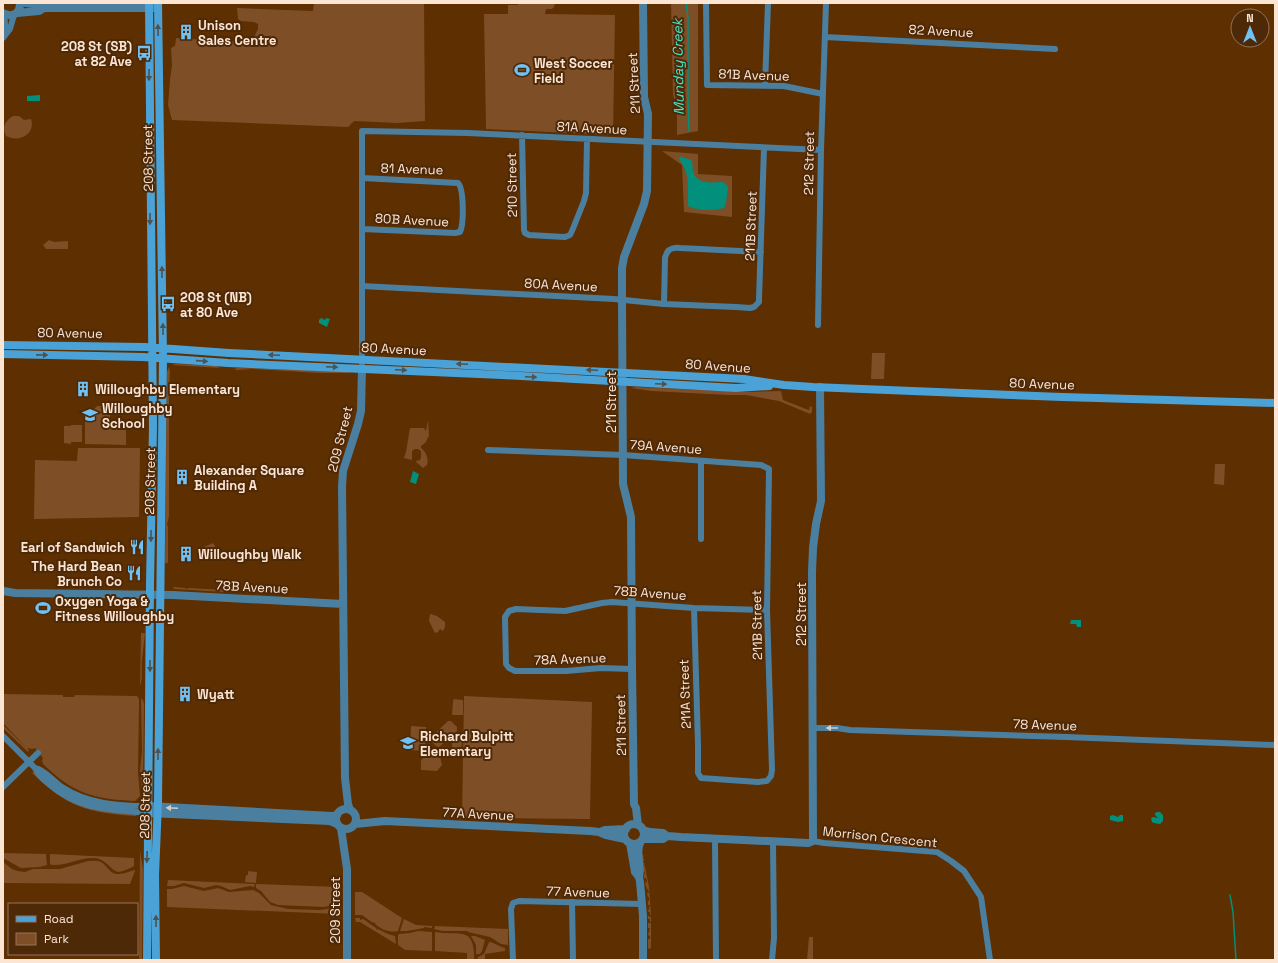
<svg xmlns="http://www.w3.org/2000/svg" width="1278" height="963" font-family="'Space Grotesk',sans-serif">
<style>
.green{fill:#7e4e27}
.water{fill:#028f7b}
.lines{fill:none;stroke-linecap:round;stroke-linejoin:round}
.stream{stroke:#028f7b;stroke-width:1.5}
.minor{stroke:#4b7f9f;stroke-width:6}
.tertiary{stroke:#4b7f9f;stroke-width:8}
.secondary{stroke:#4ba2d6;stroke-width:8}
.oneway{fill:#4c5350}
.oneway2{fill:#d0ccc7}
.labels{text-anchor:middle;dominant-baseline:central;stroke-width:4;stroke-linejoin:round;paint-order:stroke}
.poi-label{font-size:13px;font-weight:bold;fill:#fde5d4;stroke:#4d2908;text-anchor:start}
.street-label{font-size:13px;fill:#fde5d4;stroke:#4d2908}
.water-label{font-size:14px;font-style:italic;fill:#46e6c9;stroke:#4d2908}
</style>
<rect width="100%" height="100%" fill="#5e2f00"/>
<path class="green" d="M 314,3 L 424,3 L 425,121 L 397,123 L 354,121 L 348,127 L 172,120 L 168,105 L 170,80 L 172,65 L 171,48 L 175,46 L 176,38 L 222,41 L 252,41 L 258,29 L 258,24 L 254,22 L 241,21 L 238,19 L 237,8 L 313,11 Z
M 518,3 L 555,3 L 554,7 L 552,9 L 546,9 L 545,14 L 615,15 L 613,135 L 486,129 L 484,14 L 508,14 L 508,5 L 518,5 Z
M 671,3 L 698,3 L 698,131 L 677,135 L 677,107 L 673,95 Z
M 13,116 L 19,116 L 24,120 L 31,119 C 36,134 19,143 6,136 C 2,127 5,121 13,116 Z
M 662,151 L 698,154 L 698,174 L 732,176 L 732,217 L 684,212 L 682,165 Z
M 49,240 L 54,242 L 68,241 L 68,249 L 46,249 L 43,245 Z
M 872,353 L 885,353 L 884,379 L 871,379 Z
M 176,364 L 216,366 L 220,368 L 172,365 Z
M 169,367 L 170,372 L 169,388 L 169,516 L 167,525 L 168,526 L 168,563 L 165,563 L 167,372 Z
M 238,368 L 339,371 L 352,373 L 319,373 L 253,369 L 236,370 L 234,369 Z
M 636,387 L 745,392 L 781,391 L 783,400 L 806,409 L 809,410 L 810,406 L 812,407 L 812,412 L 810,414 L 779,401 L 746,395 L 728,395 L 651,391 L 631,388 Z
M 97,406 L 110,406 L 110,427 L 126,427 L 126,445 L 85,444 L 85,419 Z
M 428,420 L 429,437 L 428,437 L 426,442 L 421,446 L 421,448 C 426,452 429,458 427,465 L 423,468 L 416,462 L 417,460 L 419,461 L 421,458 L 421,451 L 418,449 L 415,449 L 412,451 L 412,460 L 404,458 L 406,452 L 410,428 L 424,428 L 426,431 Z
M 71,425 L 82,425 L 82,442 L 71,442 L 71,444 L 64,443 L 64,426 L 71,426 Z
M 78,448 L 140,448 L 139,517 L 34,519 L 35,460 L 77,461 Z
M 1215,464 L 1225,464 L 1224,485 L 1214,484 Z
M 213,543 L 215,546 L 215,550 L 212,554 L 206,552 L 204,547 Z
M 173,587 L 185,588 L 187,589 L 188,588 L 224,590 L 224,592 L 174,589 Z
M 430,614 L 437,616 L 445,622 L 445,627 L 443,631 L 440,629 L 438,632 L 435,633 L 429,621 Z
M 141,633 L 145,633 C 144,642 143,651 142,660 C 141,668 143,679 140,686 Z
M 3,694 L 63,695 L 63,697 L 74,697 L 75,695 L 137,696 L 139,699 L 139,706 L 138,772 L 140,796 L 135,801 C 93,799 74,794 43,764 L 42,760 L 43,758 L 35,748 L 32,749 L 27,748 L 3,723 Z
M 464,696 L 592,702 L 590,819 L 462,818 Z
M 141,698 L 143,700 L 144,704 L 143,798 L 140,770 L 142,751 Z
M 454,699 L 463,700 L 463,715 L 452,715 L 453,701 Z
M 448,721 L 451,721 L 457,727 L 457,731 L 439,747 L 436,746 L 430,740 L 431,737 Z
M 3,725 L 29,750 L 28,752 L 3,728 Z
M 411,726 L 426,727 L 425,751 L 410,750 Z
M 452,739 L 462,739 L 461,754 L 452,754 Z
M 426,755 L 440,756 L 442,765 L 437,771 L 421,770 L 421,760 Z
M 31,772 L 34,773 L 92,809 L 108,812 L 136,814 L 136,816 C 88,813 66,807 31,772 Z
M 140,850 L 143,869 L 142,960 L 139,960 Z
M 3,853 L 46,854 L 47,865 L 39,867 L 21,868 L 3,858 Z
M 50,854 L 134,858 L 134,866 C 130,868 124,871 119,872 C 112,872 106,859 95,858 C 80,857 67,866 52,865 L 50,864 Z
M 640,854 L 643,854 L 644,861 L 643,861 L 643,863 L 644,862 L 649,887 L 651,915 L 650,915 L 650,912 L 648,912 L 650,905 L 648,905 L 648,901 L 649,901 L 649,897 L 648,897 L 647,893 L 649,893 L 648,889 L 647,889 L 645,883 L 647,882 L 646,878 L 644,878 L 644,875 L 645,874 L 644,871 L 643,871 L 642,867 L 644,867 Z
M 88,861 C 92,861 97,860 101,862 C 108,866 110,875 119,874 C 124,874 130,871 135,870 L 135,871 L 130,884 L 3,883 L 3,862 L 12,869 L 17,871 L 25,872 L 33,869 L 60,869 Z
M 248,871 L 257,872 L 256,883 L 245,882 L 246,875 L 248,875 Z
M 168,880 L 255,884 L 254,887 L 250,886 L 230,890 L 221,886 L 216,885 L 204,888 L 184,883 L 174,886 L 167,886 Z
M 256,884 L 340,887 L 340,904 L 324,907 L 278,905 L 270,902 L 261,891 L 256,888 Z
M 184,886 L 204,891 L 218,888 L 229,892 L 253,890 L 259,893 L 271,905 L 288,909 L 320,910 L 338,907 L 338,914 L 167,907 L 167,889 L 172,889 Z
M 355,892 L 362,892 L 402,918 L 398,931 C 392,933 379,930 374,922 L 373,923 L 362,915 L 355,915 Z
M 648,916 L 651,917 L 651,948 L 648,949 L 648,939 L 650,939 L 650,936 L 648,935 L 650,928 L 648,928 L 648,923 L 651,923 L 651,922 L 650,922 L 650,919 L 648,919 Z
M 355,918 L 360,918 L 360,920 L 363,919 L 376,928 L 377,930 L 378,929 L 388,934 L 395,936 L 396,944 L 360,922 L 356,922 Z
M 404,919 L 416,925 L 432,926 L 432,928 L 424,927 L 424,928 L 407,931 L 400,931 Z
M 435,926 L 508,929 L 508,945 L 501,944 L 490,937 L 468,932 L 468,931 L 442,931 L 434,929 Z
M 418,931 L 432,932 L 432,951 L 405,950 L 398,945 L 398,935 L 399,934 L 410,933 Z
M 435,932 C 459,936 475,925 474,960 L 467,960 L 467,953 L 435,951 Z
M 471,936 L 475,936 L 485,940 L 482,951 L 480,954 L 476,954 L 476,945 Z
M 809,937 L 813,937 L 813,960 L 807,960 Z
M 489,942 C 494,942 500,947 505,948 L 505,951 L 485,954 L 485,960 L 477,960 L 478,957 L 484,954 Z"/>
<path class="water" d="M 40,95 L 40,101 L 27,101 L 27,96 Z
M 680,156 C 683,158 690,159 692,161 C 693,164 692,168 693,171 C 696,184 711,183 722,182 L 725,183 L 728,187 L 726,203 L 724,208 C 714,211 697,211 688,206 C 687,188 691,174 679,159 Z
M 321,318 L 325,320 L 326,318 L 330,319 L 327,327 L 319,323 L 319,320 Z
M 413,471 L 419,474 L 416,484 L 410,482 Z
M 1071,620 L 1081,620 L 1081,627 L 1077,627 L 1076,624 L 1070,624 Z
M 1157,812 L 1160,812 L 1163,815 L 1163,821 L 1160,824 L 1154,823 L 1152,822 L 1151,818 L 1153,817 L 1158,818 L 1155,815 L 1155,813 Z
M 1113,815 L 1118,817 L 1120,815 L 1123,815 L 1123,821 L 1118,822 L 1110,820 L 1110,816 Z"/>
<g class="lines">
<path class="stream" d="M 686,3 L 688,17 L 688,101 L 689,131
M 1230,895 L 1233,912 L 1236,960"/>
<path class="minor" d="M 706,3 L 707,85 L 784,86 L 823,94
M 4,14 L 6,33
M 825,37 L 1055,49
M 3,38 L 10,29 L 14,15
M 765,85 L 768,3
M 522,135 L 524,230 L 525,233 L 529,235 L 565,237 L 570,235 L 572,231 L 584,201 L 586,193 L 587,139
M 362,229 L 455,233 L 460,232 C 464,224 464,189 458,183 L 362,178
M 362,286 L 614,299 L 664,304 L 736,307 L 750,308 L 754,307 L 759,302 L 759,299 L 764,148
M 664,304 L 665,258 C 667,249 672,247 680,248 L 761,252
M 818,325 L 821,150 L 826,3
M 362,363 L 362,131 L 468,133 L 821,150
M 488,450 L 623,455 L 761,465 L 769,469 L 767,610 L 772,770 L 771,776 L 767,781 L 758,782 L 701,778 L 698,773 L 698,745 L 694,608
M 701,539 L 701,461
M 632,669 L 601,668 L 566,671 L 515,671 L 509,668 L 506,664 L 505,617 L 509,611 L 516,609 L 565,611 L 602,603 L 612,602 L 694,608 L 767,610
M 814,728 L 837,728 L 850,730 L 1066,737 L 1275,745
M 3,736 L 35,768 C 37,774 44,780 49,784 C 80,811 110,809 148,813
M 35,768 C 44,769 54,782 62,787 C 88,804 118,806 148,806
M 3,787 L 38,753
M 715,839 L 716,960
M 813,841 L 824,843 L 937,852 L 951,861 L 964,871 L 981,897 L 990,960
M 572,902 L 573,960
M 513,960 L 511,909 L 513,903 L 519,901 L 642,904
M 772,960 L 774,938 L 773,842"/>
<path class="tertiary" d="M 26,3 L 39,5 L 44,8 L 158,8
M 3,13 C 12,18 20,14 20,3
M 17,13 L 39,11 L 44,8
M 3,591 L 15,593 L 173,595 L 343,604
M 148,806 L 332,816 L 337,815
M336 819a10 10 0 1 1 20 0a10 10 0 1 1-20 0Z
M 350,810 L 348,804 L 345,778 L 342,487 L 343,471 L 358,424 L 361,411 L 362,368
M 148,813 L 330,821 L 337,824
M 355,824 L 385,821 L 590,831 L 599,832 L 606,835 L 625,839
M624 834a10 10 0 1 1 20 0a10 10 0 1 1-20 0Z
M 638,825 L 636,808 L 634,804 L 632,669 L 631,517 L 623,484 L 622,300 L 622,268 L 624,257 L 644,204 L 647,191 L 648,114 L 644,97 L 643,3
M 341,828 L 347,869 L 347,960
M 643,830 L 650,832 L 663,833 L 667,836 L 681,837 L 808,843 L 813,841 L 812,572 L 813,548 L 816,524 L 821,501 L 820,387
M 600,832 L 605,830 L 626,829
M 643,839 L 663,839 L 667,836
M 630,843 L 635,872 L 639,877 L 640,882 L 643,916 L 643,960
M 639,877 C 642,865 635,854 640,843"/>
<path class="secondary" d="M 3,345 L 145,347 L 229,353 L 744,379 L 784,385 L 813,387 L 1062,397 L 1275,403
M 3,354 L 143,357 L 228,363 L 502,375 L 736,388 L 769,386
M 147,960 L 150,584 L 153,427 L 149,3
M 156,960 L 155,875 L 158,802 L 163,358 L 158,3"/>
</g>
<defs><path id="oneway-solid" d="M-6-.8H1V-3.2L6.5 0L1 3.2V.8H-6Z"/></defs>
<g class="oneway">
<use href="#oneway-solid" transform="translate(158 30) rotate(-91)"/>
<use href="#oneway-solid" transform="translate(149 75) rotate(90)"/>
<use href="#oneway-solid" transform="translate(150 219) rotate(90)"/>
<use href="#oneway-solid" transform="translate(162 272) rotate(-90)"/>
<use href="#oneway-solid" transform="translate(163 329) rotate(-91)"/>
<use href="#oneway-solid" transform="translate(42 355) rotate(1)"/>
<use href="#oneway-solid" transform="translate(274 355) rotate(-177)"/>
<use href="#oneway-solid" transform="translate(202 361) rotate(4)"/>
<use href="#oneway-solid" transform="translate(462 364) rotate(-177)"/>
<use href="#oneway-solid" transform="translate(332 367) rotate(2)"/>
<use href="#oneway-solid" transform="translate(401 370) rotate(3)"/>
<use href="#oneway-solid" transform="translate(592 370) rotate(-177)"/>
<use href="#oneway-solid" transform="translate(531 377) rotate(3)"/>
<use href="#oneway-solid" transform="translate(661 384) rotate(3)"/>
<use href="#oneway-solid" transform="translate(151 536) rotate(91)"/>
<use href="#oneway-solid" transform="translate(150 666) rotate(90)"/>
<use href="#oneway-solid" transform="translate(158 754) rotate(-90)"/>
<use href="#oneway-solid" transform="translate(147 857) rotate(92)"/>
<use href="#oneway-solid" transform="translate(156 921) rotate(-90)"/>
</g>
<g class="oneway2">
<use href="#oneway-solid" transform="translate(832 728) rotate(180)"/>
<use href="#oneway-solid" transform="translate(172 808) rotate(-177)"/>
</g>
<defs>
<g id="building-bare" transform="scale(1.2)"><path d="M-4-6H4V6H1V3H-1V6H-4ZM-2.5-4.3h1.7v1.8h-1.7ZM.8-4.3h1.7v1.8H.8ZM-2.5-1h1.7V.8h-1.7ZM.8-1h1.7V.8H.8Z" fill="#70c1f4" stroke="#4d2908" stroke-width="2.5" paint-order="stroke"/></g>
<g id="bus-bare" transform="scale(1.2)"><path d="M-5-6H5V4H4V6H2V4H-2V6H-4V4H-5ZM-3.5-4V0h7V-4ZM-3.5 1.2v1.5H-2V1.2ZM2 1.2v1.5H3.5V1.2Z" fill="#70c1f4" stroke="#4d2908" stroke-width="2.5" paint-order="stroke"/></g>
<g id="stadium-bare" transform="scale(1.2)"><path d="M0-5a6.5 5 0 1 0 0 10a6.5 5 0 1 0 0-10ZM-3.5-1.8h7v3.6h-7Z" fill="#70c1f4" stroke="#4d2908" stroke-width="2.5" paint-order="stroke"/></g>
<g id="school-bare" transform="scale(1.2)"><path d="M0-5L7-2L0 1L-7-2ZM-4 1L0 2.5L4 1V4Q0 6-4 4Z" fill="#70c1f4" stroke="#4d2908" stroke-width="2.5" paint-order="stroke"/></g>
<g id="restaurant-bare" transform="scale(1.2)"><path d="M-5-6h1v4h1v-4h1v4h1v-4h1v5L-1.5 .5V6h-2V.5L-5-1ZM5-6V6H3V1.5H1.5Q1.5-4 5-6Z" fill="#70c1f4" stroke="#4d2908" stroke-width="2.5" paint-order="stroke"/></g>
</defs>
<g fill-rule="evenodd">
<use href="#building-bare" x="186" y="32"/>
<use href="#bus-bare" x="144" y="53"/>
<use href="#stadium-bare" x="522" y="70"/>
<use href="#bus-bare" x="168" y="304"/>
<use href="#building-bare" x="83" y="389"/>
<use href="#school-bare" x="90" y="415"/>
<use href="#building-bare" x="182" y="477"/>
<use href="#restaurant-bare" x="137" y="547"/>
<use href="#building-bare" x="186" y="554"/>
<use href="#restaurant-bare" x="134" y="573"/>
<use href="#stadium-bare" x="43" y="608"/>
<use href="#building-bare" x="185" y="694"/>
<use href="#school-bare" x="408" y="743"/>
</g>
<g class="labels">
<g class="poi-label">
<text x="198" y="25">Unison<tspan x="198" dy="15">Sales Centre</tspan></text>
<text x="132" y="46" text-anchor="end">208 St (SB)<tspan x="132" dy="15">at 82 Ave</tspan></text>
<text x="534" y="63">West Soccer<tspan x="534" dy="15">Field</tspan></text>
<text x="180" y="297">208 St (NB)<tspan x="180" dy="15">at 80 Ave</tspan></text>
<text x="95" y="389">Willoughby Elementary</text>
<text x="102" y="408">Willoughby<tspan x="102" dy="15">School</tspan></text>
<text x="194" y="470">Alexander Square<tspan x="194" dy="15">Building A</tspan></text>
<text x="125" y="547" text-anchor="end">Earl of Sandwich</text>
<text x="198" y="554">Willoughby Walk</text>
<text x="122" y="566" text-anchor="end">The Hard Bean<tspan x="122" dy="15">Brunch Co</tspan></text>
<text x="55" y="601">Oxygen Yoga &amp;<tspan x="55" dy="15">Fitness Willoughby</tspan></text>
<text x="197" y="694">Wyatt</text>
<text x="420" y="736">Richard Bulpitt<tspan x="420" dy="15">Elementary</tspan></text>
</g>
<g class="street-label">
<text transform="translate(941 31) rotate(3)">82 Avenue</text>
<text transform="translate(754 75) rotate(2)">81B Avenue</text>
<text transform="translate(634 83) rotate(-93)">211 Street</text>
<text transform="translate(592 128) rotate(3)">81A Avenue</text>
<text transform="translate(148 158) rotate(-91)">208 Street</text>
<text transform="translate(809 163) rotate(-89)">212 Street</text>
<text transform="translate(412 169) rotate(2)">81 Avenue</text>
<text transform="translate(512 185) rotate(-91)">210 Street</text>
<text transform="translate(412 220) rotate(3)">80B Avenue</text>
<text transform="translate(751 226) rotate(-88)">211B Street</text>
<text transform="translate(561 285) rotate(3)">80A Avenue</text>
<text transform="translate(70 333) rotate(1)">80 Avenue</text>
<text transform="translate(394 349) rotate(3)">80 Avenue</text>
<text transform="translate(718 366) rotate(4)">80 Avenue</text>
<text transform="translate(1042 384) rotate(2)">80 Avenue</text>
<text transform="translate(611 402) rotate(-90)">211 Street</text>
<text transform="translate(340 439) rotate(-76)">209 Street</text>
<text transform="translate(666 447) rotate(4)">79A Avenue</text>
<text transform="translate(150 481) rotate(-89)">208 Street</text>
<text transform="translate(252 587) rotate(3)">78B Avenue</text>
<text transform="translate(650 593) rotate(4)">78B Avenue</text>
<text transform="translate(801 614) rotate(-90)">212 Street</text>
<text transform="translate(757 625) rotate(-91)">211B Street</text>
<text transform="translate(570 659) rotate(-2)">78A Avenue</text>
<text transform="translate(685 694) rotate(-92)">211A Street</text>
<text transform="translate(621 725) rotate(-91)">211 Street</text>
<text transform="translate(1045 725) rotate(2)">78 Avenue</text>
<text transform="translate(145 805) rotate(-89)">208 Street</text>
<text transform="translate(478 814) rotate(3)">77A Avenue</text>
<text transform="translate(880 837) rotate(6)">Morrison Crescent</text>
<text transform="translate(578 892) rotate(2)">77 Avenue</text>
<text transform="translate(335 910) rotate(-90)">209 Street</text>
</g>
<g class="water-label">
<text transform="translate(678 67) rotate(-91)">Munday Creek</text>
</g>
</g>
<rect width="1278" height="963" fill="none" stroke="#fde5d4" stroke-width="8"/>
<rect x="8" y="903" width="130" height="52" fill="#4d2908" stroke="#93745a"/>
<rect x="16" y="916" width="20" height="6" fill="#4ba2d6" stroke="#93745a"/>
<text x="44" y="923" font-size="12" fill="#fde5d4">Road</text>
<rect x="16" y="933" width="20" height="12" fill="#7e4e27" stroke="#93745a"/>
<text x="44" y="943" font-size="12" fill="#fde5d4">Park</text>
<g transform="translate(1250 28)"><circle r="19" fill="#4d2908" stroke="#93745a"/>
<path d="M0-3L7 15L0 10L-7 15Z" fill="#70c1f4"/>
<text y="-6" font-size="11" font-weight="bold" text-anchor="middle" fill="#fde5d4">N</text>
</g>
</svg>
